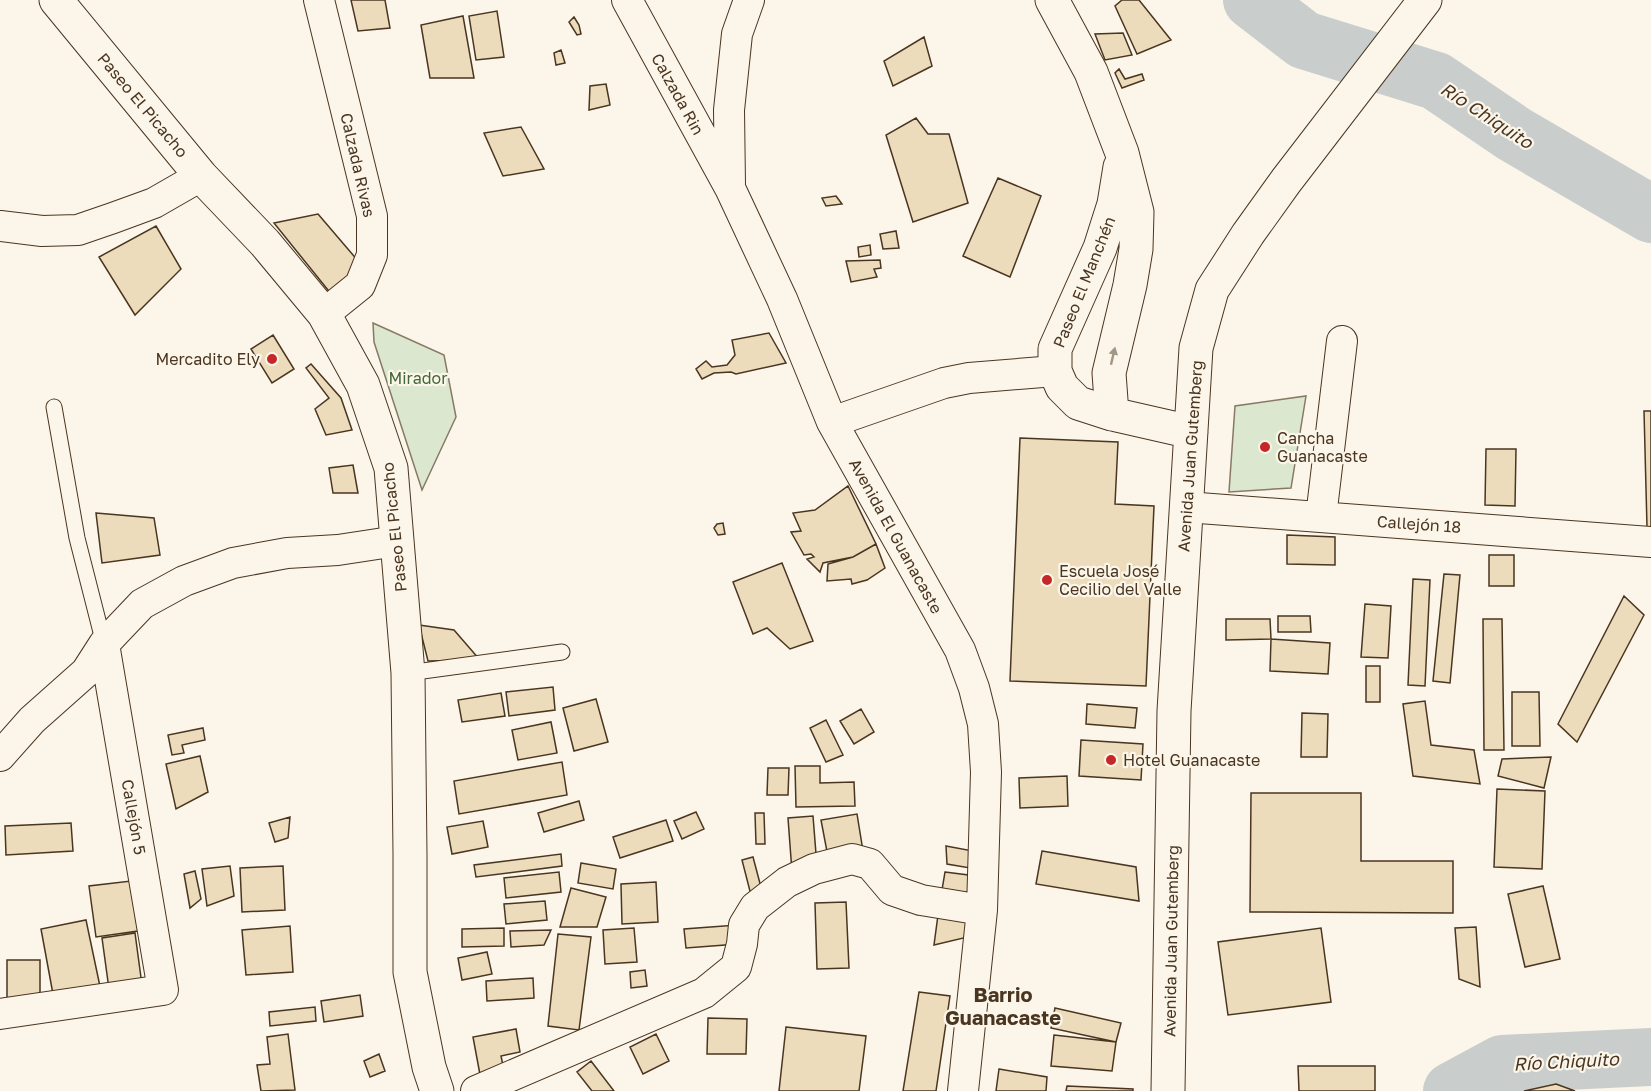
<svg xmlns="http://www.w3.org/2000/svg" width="1651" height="1091" font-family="'Golos Text',sans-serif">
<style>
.green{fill:#dce7d0;stroke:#887966;stroke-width:1.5}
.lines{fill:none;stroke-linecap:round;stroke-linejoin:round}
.river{stroke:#c9cecd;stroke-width:58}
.building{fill:#ecdcbc;stroke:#4a3520;stroke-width:1.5}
.lane-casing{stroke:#4a3520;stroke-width:17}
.street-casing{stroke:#4a3520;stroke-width:32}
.secondary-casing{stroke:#4a3520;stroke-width:35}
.lane{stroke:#fbf6e9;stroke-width:15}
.street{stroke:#fbf6e9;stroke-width:30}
.secondary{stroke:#fbf6e9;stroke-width:33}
.oneway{fill:#a29684}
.poi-dot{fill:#c62828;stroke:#fbf6e9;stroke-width:2}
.labels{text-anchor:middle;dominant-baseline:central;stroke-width:4.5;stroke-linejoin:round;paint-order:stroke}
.street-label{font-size:16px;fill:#4a3520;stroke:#fbf6e9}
.poi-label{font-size:16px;fill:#4a3520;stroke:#fbf6e9;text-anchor:start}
.park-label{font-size:16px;fill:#436837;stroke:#fbf6e9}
.water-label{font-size:18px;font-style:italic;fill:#4a3520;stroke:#fbf6e9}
.quarter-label{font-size:20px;font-weight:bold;fill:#4a3520;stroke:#fbf6e9}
</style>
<rect width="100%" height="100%" fill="#fbf6e9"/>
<path class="green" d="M 373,323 L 444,355 L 456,417 L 422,490 L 374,342 Z
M 1306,396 L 1291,488 L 1229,492 L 1235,406 Z"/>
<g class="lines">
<path class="river" d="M 1252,0 L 1304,40 L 1436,81 L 1514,134 L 1651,214
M 1452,1091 L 1502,1064 L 1651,1057"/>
</g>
<path class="building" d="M 351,0 L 385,0 L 390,28 L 358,31 Z
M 1122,0 L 1139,0 L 1171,40 L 1137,54 L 1115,6 Z
M 497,11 L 504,57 L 476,60 L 469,16 Z
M 463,16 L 474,78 L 430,78 L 421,25 Z
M 574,17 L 579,25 L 581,34 L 577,35 L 569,22 Z
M 1123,33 L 1132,55 L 1105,60 L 1095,34 Z
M 924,37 L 932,66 L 893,86 L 884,61 Z
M 561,50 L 565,63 L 556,65 L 554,53 Z
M 1119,69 L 1125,79 L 1142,74 L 1144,80 L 1122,88 L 1115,73 Z
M 606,84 L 610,105 L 589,110 L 590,86 Z
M 916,118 L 928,134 L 949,134 L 968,203 L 913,222 L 886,135 Z
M 521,127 L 544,169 L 503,176 L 484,133 Z
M 998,178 L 1041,196 L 1010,277 L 963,256 Z
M 836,196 L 842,204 L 826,206 L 822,198 Z
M 318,214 L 359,262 L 332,295 L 274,223 Z
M 156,226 L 181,269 L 135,315 L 99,257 Z
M 896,231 L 899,248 L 883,249 L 880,234 Z
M 870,245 L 871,255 L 859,257 L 858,247 Z
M 880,260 L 881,268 L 874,269 L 877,277 L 851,282 L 846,261 Z
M 769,333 L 786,363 L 736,374 L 731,372 L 714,373 L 702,379 L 696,369 L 706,361 L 712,367 L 727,365 L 735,355 L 732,340 Z
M 273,335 L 294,369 L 272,383 L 251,349 Z
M 311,364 L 341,398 L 352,430 L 326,435 L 315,409 L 329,398 L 306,368 Z
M 1644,411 L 1651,411 L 1651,527 L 1647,527 Z
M 1020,438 L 1118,442 L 1115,504 L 1154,506 L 1146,686 L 1010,681 Z
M 1486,449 L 1516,449 L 1515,506 L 1485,505 Z
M 353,465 L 358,493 L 333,493 L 329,468 Z
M 848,486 L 876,544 L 853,557 L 823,563 L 820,572 L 807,559 L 814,557 L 811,554 L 804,555 L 791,532 L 801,531 L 793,513 L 815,510 Z
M 96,513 L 154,518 L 160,555 L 102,563 Z
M 723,523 L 725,534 L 718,535 L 714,528 L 717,524 Z
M 1287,535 L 1335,537 L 1335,565 L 1287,564 Z
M 876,544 L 885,568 L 867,580 L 852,584 L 851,579 L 827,581 L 828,564 L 853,557 Z
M 1489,555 L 1514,555 L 1514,586 L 1489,586 Z
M 782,563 L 813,641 L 790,649 L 767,628 L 753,634 L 733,582 Z
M 1444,574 L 1460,575 L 1450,683 L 1433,681 Z
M 1413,579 L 1430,580 L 1425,686 L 1408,685 Z
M 1624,596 L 1644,615 L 1577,742 L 1558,724 Z
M 1365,604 L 1391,606 L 1388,658 L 1361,657 Z
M 1278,616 L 1310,616 L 1311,632 L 1278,632 Z
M 1226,619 L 1270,619 L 1271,639 L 1226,640 Z
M 1483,619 L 1502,619 L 1504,750 L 1484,750 Z
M 419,625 L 454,630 L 480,660 L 428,661 Z
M 1271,639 L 1330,643 L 1328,674 L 1270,671 Z
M 1366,666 L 1380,666 L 1380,702 L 1366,702 Z
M 553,687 L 555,710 L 509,716 L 506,692 Z
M 1512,692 L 1539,692 L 1540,746 L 1512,746 Z
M 501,693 L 505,716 L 462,722 L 458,700 Z
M 596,699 L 608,742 L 574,751 L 563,708 Z
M 1425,701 L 1431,745 L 1474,750 L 1480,784 L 1413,776 L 1403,704 Z
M 1087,704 L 1137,708 L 1135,728 L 1086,724 Z
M 861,709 L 874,732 L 854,744 L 840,721 Z
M 1302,713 L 1328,714 L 1327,757 L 1301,757 Z
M 826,720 L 843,755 L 826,762 L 810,728 Z
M 551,722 L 557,753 L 518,760 L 512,730 Z
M 203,728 L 205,740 L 182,745 L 184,753 L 172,755 L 168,735 Z
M 1081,740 L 1143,744 L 1141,780 L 1079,776 Z
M 200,756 L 208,792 L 176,809 L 166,764 Z
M 1551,757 L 1544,788 L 1498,776 L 1502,759 Z
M 562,762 L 567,795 L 459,814 L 454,781 Z
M 795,766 L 820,766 L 820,783 L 854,782 L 855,806 L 796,807 Z
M 768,768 L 789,768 L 788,795 L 767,795 Z
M 1067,776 L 1068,806 L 1020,808 L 1019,778 Z
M 1497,789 L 1545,791 L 1542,869 L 1494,867 Z
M 1251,793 L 1361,793 L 1361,861 L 1453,861 L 1453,913 L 1250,912 Z
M 579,801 L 584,820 L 544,832 L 538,813 Z
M 696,812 L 704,829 L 682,839 L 674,821 Z
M 755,813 L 764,813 L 765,844 L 756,844 Z
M 857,814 L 863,851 L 828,857 L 821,820 Z
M 813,816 L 816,854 L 792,872 L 788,818 Z
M 290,817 L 288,838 L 275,842 L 269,823 Z
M 666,820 L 673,841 L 620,858 L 613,837 Z
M 483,821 L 488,847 L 452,854 L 447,827 Z
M 71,823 L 73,851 L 6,855 L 5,826 Z
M 946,846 L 973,851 L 970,868 L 947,864 Z
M 1042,851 L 1136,867 L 1139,901 L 1036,884 Z
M 561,854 L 562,866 L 476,877 L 474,865 Z
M 753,857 L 762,891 L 752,899 L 742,860 Z
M 581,863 L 616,869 L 613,889 L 578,883 Z
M 230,866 L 234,896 L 207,906 L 202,869 Z
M 283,866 L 285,910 L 242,912 L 240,868 Z
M 195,871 L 201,899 L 190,908 L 184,874 Z
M 559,872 L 561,892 L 506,898 L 504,878 Z
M 945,872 L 976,876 L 973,895 L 942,890 Z
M 131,881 L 138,931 L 96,937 L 89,886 Z
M 656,882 L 658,922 L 622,924 L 621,884 Z
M 1543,886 L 1560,959 L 1525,967 L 1508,894 Z
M 571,888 L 606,897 L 597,927 L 560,927 Z
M 545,901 L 547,920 L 506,924 L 504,904 Z
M 846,902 L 849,968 L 817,969 L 815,903 Z
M 938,915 L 974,919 L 972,936 L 934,945 Z
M 86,920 L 102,996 L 55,1005 L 41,929 Z
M 737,925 L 738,944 L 686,948 L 684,929 Z
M 290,926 L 293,972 L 246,975 L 242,930 Z
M 1476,927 L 1480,987 L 1459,979 L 1455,928 Z
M 504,928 L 504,946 L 462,947 L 462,929 Z
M 634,928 L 637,962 L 605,964 L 603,930 Z
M 1321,928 L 1331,1002 L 1228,1015 L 1218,942 Z
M 551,930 L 544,945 L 511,947 L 510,931 Z
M 135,933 L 142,985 L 109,989 L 102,938 Z
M 558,934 L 591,937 L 579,1030 L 548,1026 Z
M 487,952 L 492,974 L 462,980 L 458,958 Z
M 7,960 L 40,960 L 40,1006 L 7,1006 Z
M 645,970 L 647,986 L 631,988 L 630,972 Z
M 533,978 L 534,998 L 487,1001 L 486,981 Z
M 919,992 L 950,996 L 936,1091 L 903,1091 Z
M 360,995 L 363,1016 L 324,1022 L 321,1001 Z
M 315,1007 L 316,1021 L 270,1026 L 269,1012 Z
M 1055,1008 L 1121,1023 L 1116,1042 L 1051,1028 Z
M 708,1018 L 747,1019 L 746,1054 L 707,1054 Z
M 786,1027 L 866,1036 L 859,1091 L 779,1091 Z
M 516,1029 L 520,1052 L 501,1056 L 505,1075 L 481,1080 L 473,1037 Z
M 288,1034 L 295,1090 L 261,1091 L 257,1065 L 270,1064 L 267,1037 Z
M 656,1034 L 669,1061 L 643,1074 L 630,1047 Z
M 1054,1035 L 1116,1042 L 1112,1071 L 1051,1066 Z
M 379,1054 L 385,1071 L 370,1077 L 364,1061 Z
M 591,1061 L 614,1091 L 592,1091 L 577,1072 Z
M 1298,1066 L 1375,1066 L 1375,1091 L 1299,1091 Z
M 999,1069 L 1047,1077 L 1046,1091 L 996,1091 Z
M 1556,1084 L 1575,1091 L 1524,1091 Z
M 1067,1086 L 1133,1089 L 1133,1091 L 1066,1091 Z"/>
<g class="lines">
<g class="lane-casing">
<path id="lane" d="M 54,407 L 77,538 L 104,644
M 408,673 L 562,652"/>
</g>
<g class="street-casing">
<path id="street" d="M 319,0 L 372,216 L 372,255 L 360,285 L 324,314
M 627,0 L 730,188 L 782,299 L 832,422 L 960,650 L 974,688 L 983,724 L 986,772 L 982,910 L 963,1091
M 730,185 L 729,110 L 737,34 L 749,0
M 0,226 L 42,231 L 78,230 L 113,218 L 154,203 L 201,176
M 832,422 L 944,383 L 969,378 L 1055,371
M 1186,507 L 1651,542
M 1321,517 L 1342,341
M 0,756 L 32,720 L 86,672 L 104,644 L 142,604 L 184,581 L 233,563 L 287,553 L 338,550 L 397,541
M 0,1014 L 163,990 L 104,644
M 476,1091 L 704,993 L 736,967 L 742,944 L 744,925 L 755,907 L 787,882 L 814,869 L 852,859 L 870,864 L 892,890 L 921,900 L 982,910"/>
</g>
<g class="secondary-casing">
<path id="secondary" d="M 56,0 L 201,176 L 265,243 L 324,314 L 363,385 L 391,468 L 408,673 L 410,854 L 410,972 L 429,1067 L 437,1091
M 1052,0 L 1091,72 L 1122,153 L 1137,212 L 1136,249 L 1130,285 L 1109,373 L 1112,414
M 1120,167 L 1114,204 L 1100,248 L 1055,349 L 1055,371 L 1062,387 L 1078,403 L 1112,414 L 1191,432
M 1168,1091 L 1174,711 L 1196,348 L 1212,290 L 1248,234 L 1286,181 L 1425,0"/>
</g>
<use href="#lane" class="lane"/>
<use href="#street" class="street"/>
<use href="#secondary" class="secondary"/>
</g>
<defs><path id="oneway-solid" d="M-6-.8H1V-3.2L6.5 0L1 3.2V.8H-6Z" transform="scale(1.5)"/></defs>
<use class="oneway" href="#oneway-solid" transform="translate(1113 356) rotate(-77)"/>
<g class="poi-dot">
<circle cx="272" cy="359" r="6"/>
<circle cx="1265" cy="447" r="6"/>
<circle cx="1047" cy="580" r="6"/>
<circle cx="1111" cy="760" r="6"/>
</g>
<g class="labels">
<g class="street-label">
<text transform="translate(678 94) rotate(61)">Calzada Rin</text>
<text transform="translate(143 105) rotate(50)">Paseo El Picacho</text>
<text transform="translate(358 165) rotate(77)">Calzada Rivas</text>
<text transform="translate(1084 282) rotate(-68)">Paseo El Manchén</text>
<text transform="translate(1190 456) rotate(-86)">Avenida Juan Gutemberg</text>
<text transform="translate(1419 524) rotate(4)">Callejón 18</text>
<text transform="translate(394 527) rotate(-96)">Paseo El Picacho</text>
<text transform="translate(896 536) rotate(61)">Avenida El Guanacaste</text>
<text transform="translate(134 817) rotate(80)">Callejón 5</text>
<text transform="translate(1171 941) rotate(-89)">Avenida Juan Gutemberg</text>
</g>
<g class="poi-label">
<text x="260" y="359" text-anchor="end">Mercadito Ely</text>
<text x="1277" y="438">Cancha<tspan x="1277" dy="18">Guanacaste</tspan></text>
<text x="1059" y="571">Escuela José<tspan x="1059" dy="18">Cecilio del Valle</tspan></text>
<text x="1123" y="760">Hotel Guanacaste</text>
</g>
<g class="park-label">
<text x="418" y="378">Mirador</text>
</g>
<g class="water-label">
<text transform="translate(1487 115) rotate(33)">Río Chiquito</text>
<text transform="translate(1566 1061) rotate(-3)">Río Chiquito</text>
</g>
<g class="quarter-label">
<text x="1003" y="994">Barrio<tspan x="1003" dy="23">Guanacaste</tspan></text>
</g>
</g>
</svg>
